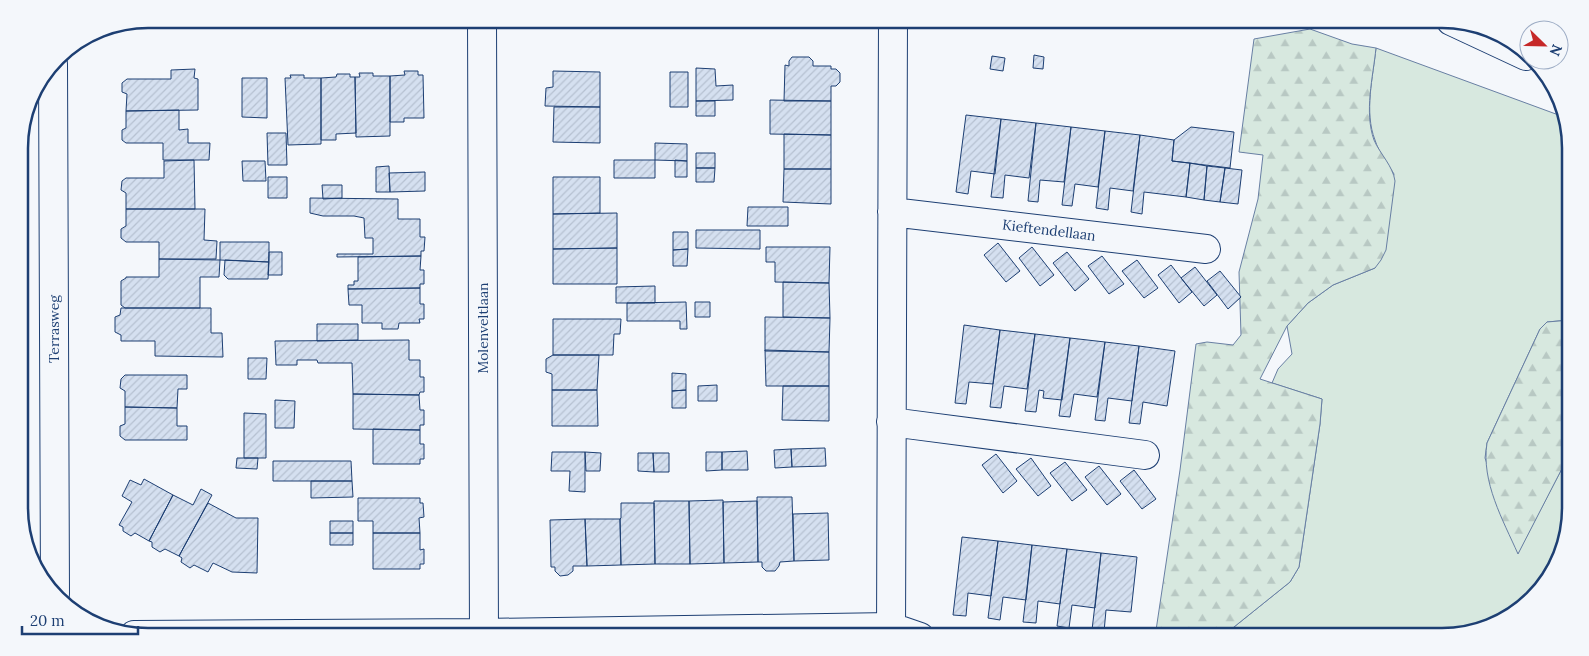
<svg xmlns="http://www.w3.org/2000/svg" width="1589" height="656" font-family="Lora,serif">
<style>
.green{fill:#d7e8df;stroke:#687fa3}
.forest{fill:url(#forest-firs);stroke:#687fa3}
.building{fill:url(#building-hatch);stroke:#1d3f73}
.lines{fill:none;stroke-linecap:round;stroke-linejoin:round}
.minor-casing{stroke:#1d3f73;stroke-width:30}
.minor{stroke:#f4f7fb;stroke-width:28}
.labels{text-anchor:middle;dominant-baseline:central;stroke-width:4;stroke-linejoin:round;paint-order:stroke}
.street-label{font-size:14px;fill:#1d3f73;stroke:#f4f7fb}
.rim{fill:none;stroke:#1d3f73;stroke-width:2.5}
</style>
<defs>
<pattern id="forest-firs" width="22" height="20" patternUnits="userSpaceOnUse" patternTransform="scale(1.25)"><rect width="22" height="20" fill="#d7e8df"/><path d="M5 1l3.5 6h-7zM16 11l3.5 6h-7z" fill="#b8c8c3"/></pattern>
<pattern id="building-hatch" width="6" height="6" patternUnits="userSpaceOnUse" patternTransform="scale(1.25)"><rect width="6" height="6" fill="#d5e0f0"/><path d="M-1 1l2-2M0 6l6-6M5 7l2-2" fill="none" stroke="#b6c1d1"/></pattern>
</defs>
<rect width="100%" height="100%" fill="#f4f7fb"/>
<path class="green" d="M 1376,48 L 1564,117 L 1569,131 L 1570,320 L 1547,322 L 1540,329 L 1487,443 L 1485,458 L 1518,553 L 1570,453 L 1570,509 L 1561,557 L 1513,615 L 1449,637 L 1224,637 L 1229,631 L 1290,582 L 1299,567 L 1320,424 L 1322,399 L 1272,383 L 1278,369 L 1292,354 L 1287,326 L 1308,303 L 1333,285 L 1375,268 L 1394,174 C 1387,163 1379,153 1375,140 C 1364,112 1373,77 1376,48 Z"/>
<path class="forest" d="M 1310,29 L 1352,44 L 1376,48 C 1373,77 1364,112 1374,140 C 1380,154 1393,166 1395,181 L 1386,250 L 1381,260 L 1375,268 L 1333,285 L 1308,303 L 1287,326 L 1260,379 L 1322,399 L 1320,424 L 1299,567 L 1290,582 L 1229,631 L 1224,637 L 1155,637 L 1180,470 L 1196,344 L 1207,342 L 1233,345 L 1241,335 L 1239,272 L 1258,199 L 1263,155 L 1239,152 L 1254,39 Z
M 1570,320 L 1570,453 L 1518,554 C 1503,520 1481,482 1487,443 L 1540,329 L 1547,322 Z"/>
<path class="building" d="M 1034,55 L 1044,57 L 1043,69 L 1033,68 Z
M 992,56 L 1005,58 L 1003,71 L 990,69 Z
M 792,57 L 809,57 L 813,61 L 813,66 L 831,66 L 831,69 L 836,69 L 840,73 L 840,82 L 836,86 L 831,86 L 831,101 L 784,101 L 785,65 L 789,66 L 789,61 Z
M 696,68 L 715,69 L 716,86 L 733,85 L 733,100 L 696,101 Z
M 195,69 L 194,78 L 198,79 L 198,110 L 126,111 L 127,94 L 122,92 L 122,83 L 127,79 L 171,79 L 171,70 Z
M 404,71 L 418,71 L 418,75 L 423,75 L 424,118 L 404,118 L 404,122 L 390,122 L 390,76 L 405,75 Z
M 553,71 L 600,72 L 600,107 L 545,106 L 546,88 L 553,87 Z
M 670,72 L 688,72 L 688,107 L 670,107 Z
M 359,73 L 373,73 L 373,76 L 390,76 L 390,136 L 356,137 L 355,77 L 360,77 Z
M 337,74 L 350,74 L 350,77 L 355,77 L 356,133 L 336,134 L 336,140 L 321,140 L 321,78 L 336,77 Z
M 290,75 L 304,75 L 304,78 L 321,78 L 321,144 L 288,145 L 285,78 L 291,78 Z
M 242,78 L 267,78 L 267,118 L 242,117 Z
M 770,100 L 831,101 L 831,135 L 770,134 Z
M 696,101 L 715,101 L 715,116 L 696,116 Z
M 554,107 L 600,107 L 600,143 L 553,142 Z
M 179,110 L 179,130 L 188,129 L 188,143 L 210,143 L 209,160 L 163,160 L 163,143 L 126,143 L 122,140 L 122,130 L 126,128 L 126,111 Z
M 966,115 L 1001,119 L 995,174 L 971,171 L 968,194 L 956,192 Z
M 1001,119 L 1036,123 L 1029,178 L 1005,175 L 1003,198 L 991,197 Z
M 1036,123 L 1071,127 L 1064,182 L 1040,180 L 1038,202 L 1028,201 Z
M 1071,127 L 1105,131 L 1098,187 L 1075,184 L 1072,206 L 1062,205 Z
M 1191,127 L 1234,132 L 1230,168 L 1172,161 L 1174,140 Z
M 1105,131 L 1140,135 L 1133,191 L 1110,188 L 1108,210 L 1096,208 Z
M 267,133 L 286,133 L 287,165 L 268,165 Z
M 784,134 L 831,135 L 831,169 L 784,169 Z
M 1140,135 L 1174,140 L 1172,161 L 1190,163 L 1186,197 L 1144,192 L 1142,214 L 1131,212 Z
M 655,143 L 687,144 L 687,161 L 655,160 Z
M 696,153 L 715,153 L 715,168 L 696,168 Z
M 194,160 L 195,209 L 126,209 L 126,193 L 121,190 L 122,181 L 126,178 L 164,178 L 164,161 Z
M 614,160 L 655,160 L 655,178 L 614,178 Z
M 675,160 L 687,161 L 687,177 L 675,177 Z
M 242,161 L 265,161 L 266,181 L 243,181 Z
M 1190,163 L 1207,166 L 1204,200 L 1186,197 Z
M 389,166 L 390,192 L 376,192 L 376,167 Z
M 1207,166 L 1225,168 L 1220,202 L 1204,200 Z
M 696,168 L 715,168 L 714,182 L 696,182 Z
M 1225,168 L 1242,170 L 1238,204 L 1220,202 Z
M 784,169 L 831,169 L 831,204 L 783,202 Z
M 425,172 L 425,191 L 390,192 L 389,173 Z
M 268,177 L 287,177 L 287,198 L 268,198 Z
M 553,177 L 600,177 L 600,213 L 553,214 Z
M 322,185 L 342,185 L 342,198 L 323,199 Z
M 310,198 L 398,199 L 398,219 L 420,219 L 420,237 L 425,237 L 424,251 L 421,251 L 421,256 L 337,257 L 337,254 L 373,254 L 373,238 L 365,238 L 364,218 L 354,216 L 323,216 L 310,213 Z
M 748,207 L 788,207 L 788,226 L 747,226 Z
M 126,209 L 205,209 L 204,240 L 217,241 L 216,259 L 159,259 L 159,242 L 126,242 L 121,238 L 121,229 L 126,226 Z
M 617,213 L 617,248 L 553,249 L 553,214 Z
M 696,230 L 760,230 L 760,249 L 696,248 Z
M 673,232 L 688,232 L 688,249 L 673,250 Z
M 220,242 L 269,242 L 269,262 L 220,260 Z
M 998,243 L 1020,271 L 1006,282 L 984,255 Z
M 766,247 L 830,247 L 829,283 L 775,282 L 775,262 L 766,262 Z
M 1032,247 L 1054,275 L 1040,286 L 1019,258 Z
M 617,248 L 617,284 L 553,284 L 553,249 Z
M 688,249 L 687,266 L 673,266 L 673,250 Z
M 269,252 L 282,252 L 282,275 L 268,275 Z
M 1067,252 L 1089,279 L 1075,291 L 1053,263 Z
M 421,256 L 420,270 L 424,270 L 424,284 L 420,284 L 420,288 L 348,289 L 348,285 L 354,285 L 354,281 L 358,281 L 358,257 Z
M 1102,256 L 1124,284 L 1109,294 L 1088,266 Z
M 159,259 L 220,260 L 219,277 L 200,277 L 200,308 L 125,308 L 121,305 L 121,281 L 126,278 L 126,277 L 159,277 Z
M 225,260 L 269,262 L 268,279 L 228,279 L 224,275 Z
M 1137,260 L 1158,288 L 1144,298 L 1122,271 Z
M 1171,265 L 1192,292 L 1179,303 L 1158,275 Z
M 1195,267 L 1217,295 L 1204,306 L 1181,278 Z
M 1220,271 L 1241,297 L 1228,309 L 1207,281 Z
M 783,282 L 829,283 L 830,318 L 783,317 Z
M 655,286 L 655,303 L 616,303 L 616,287 Z
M 420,288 L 420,304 L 424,304 L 424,319 L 419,319 L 420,323 L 399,323 L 398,329 L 382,329 L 382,323 L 362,323 L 362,305 L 349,305 L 348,289 Z
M 686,302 L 687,329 L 680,329 L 680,321 L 627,321 L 627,303 Z
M 695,302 L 710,302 L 710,317 L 695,317 Z
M 121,308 L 211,308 L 211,333 L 222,333 L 223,357 L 155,356 L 155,341 L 121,341 L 121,335 L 115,332 L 115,317 L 120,315 Z
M 765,317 L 830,318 L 829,352 L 765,351 Z
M 553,319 L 621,319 L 620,334 L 614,334 L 613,355 L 553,355 Z
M 317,324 L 358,324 L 358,340 L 317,341 Z
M 964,325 L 1000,330 L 993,384 L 969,382 L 966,404 L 955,403 Z
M 1000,330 L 1035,334 L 1027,389 L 1004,386 L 1001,408 L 990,407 Z
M 1035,334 L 1070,338 L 1062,400 L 1043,398 L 1044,391 L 1039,390 L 1036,412 L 1025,411 Z
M 1070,338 L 1105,342 L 1097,397 L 1074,394 L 1070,417 L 1059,416 Z
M 409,340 L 409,360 L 420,360 L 420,377 L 424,377 L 424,392 L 420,392 L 419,395 L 353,394 L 352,363 L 318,363 L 317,360 L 297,360 L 297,365 L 276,365 L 275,341 Z
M 1105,342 L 1139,346 L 1132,401 L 1108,398 L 1105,421 L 1095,420 Z
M 1139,346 L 1175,351 L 1167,406 L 1143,402 L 1140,424 L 1129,423 Z
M 765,350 L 829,352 L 829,386 L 766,386 Z
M 553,355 L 599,355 L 597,390 L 552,390 L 552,374 L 546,372 L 546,359 Z
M 248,358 L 267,358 L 266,379 L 248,379 Z
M 672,373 L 686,374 L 686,390 L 672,391 Z
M 125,375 L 187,375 L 187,389 L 178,389 L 177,408 L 125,407 L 125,391 L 120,388 L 121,379 Z
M 717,385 L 717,401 L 698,401 L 698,386 Z
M 783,386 L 829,386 L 829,421 L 782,420 Z
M 552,390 L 597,390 L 598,426 L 552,426 Z
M 686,390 L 686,408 L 672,408 L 672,391 Z
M 353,394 L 419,395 L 420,410 L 424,410 L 424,425 L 420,425 L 420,430 L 353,429 Z
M 275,400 L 295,401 L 294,428 L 275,428 Z
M 125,407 L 177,408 L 177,426 L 187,426 L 187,440 L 125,440 L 120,436 L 120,426 L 125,424 Z
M 244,413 L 266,414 L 266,458 L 244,458 Z
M 373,429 L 420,430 L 420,444 L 424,444 L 424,459 L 420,459 L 420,464 L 373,464 Z
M 825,448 L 826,466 L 792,467 L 791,449 Z
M 791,449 L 792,467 L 775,468 L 774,450 Z
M 747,451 L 748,470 L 722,470 L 722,452 Z
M 552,452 L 585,452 L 585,492 L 569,491 L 570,471 L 551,471 Z
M 585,452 L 601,453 L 600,471 L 586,471 Z
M 706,452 L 722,452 L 722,470 L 706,471 Z
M 638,453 L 653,453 L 654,472 L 638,471 Z
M 653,453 L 669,453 L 669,472 L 654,472 Z
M 996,454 L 1017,481 L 1003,493 L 982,465 Z
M 237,458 L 258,458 L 257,469 L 236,468 Z
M 1031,458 L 1051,486 L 1038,496 L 1016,469 Z
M 273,461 L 351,461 L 352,481 L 273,481 Z
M 1065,462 L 1087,490 L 1072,501 L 1050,473 Z
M 1099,466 L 1121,494 L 1107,505 L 1085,477 Z
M 1134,470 L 1156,499 L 1142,509 L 1120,481 Z
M 144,479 L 173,495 L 149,541 L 135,533 L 131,536 L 123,531 L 123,527 L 119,525 L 132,502 L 122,496 L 130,480 L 141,485 Z
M 311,481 L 352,481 L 353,497 L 311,498 Z
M 201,489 L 212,495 L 179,556 L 165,549 L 160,552 L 152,547 L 152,542 L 149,541 L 173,495 L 193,505 Z
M 757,497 L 792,497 L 794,561 L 780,562 L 779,566 L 775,571 L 766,571 L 762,567 L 762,562 L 758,562 Z
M 358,498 L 420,498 L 420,503 L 423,503 L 424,517 L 419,518 L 420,533 L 373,533 L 373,521 L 358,521 Z
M 723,500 L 724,563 L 690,564 L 689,501 Z
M 654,501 L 689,501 L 690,564 L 655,564 Z
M 757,501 L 758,562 L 724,563 L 723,502 Z
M 208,503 L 236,518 L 258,518 L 257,573 L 232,572 L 213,563 L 208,572 L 194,565 L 190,568 L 181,562 L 182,558 L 179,556 Z
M 621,503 L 654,503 L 655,564 L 621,565 L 620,519 L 621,518 Z
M 828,513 L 829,560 L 794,561 L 793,514 Z
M 585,519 L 587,566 L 573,566 L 573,571 L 568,575 L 560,576 L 555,571 L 555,567 L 551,567 L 550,520 Z
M 585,519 L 620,519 L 621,565 L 587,566 Z
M 330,521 L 353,521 L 353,533 L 330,533 Z
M 330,533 L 353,533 L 353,545 L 330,545 Z
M 373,533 L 420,533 L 420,550 L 424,549 L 424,564 L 420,564 L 420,569 L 373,569 Z
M 962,537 L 998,541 L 991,596 L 968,593 L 966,616 L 953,615 Z
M 998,541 L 1032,545 L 1026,600 L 1003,597 L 1000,620 L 988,618 Z
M 1032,545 L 1067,549 L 1060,604 L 1038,601 L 1036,623 L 1023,622 Z
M 1067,549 L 1101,553 L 1095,608 L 1072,605 L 1069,628 L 1057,626 Z
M 1101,553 L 1137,557 L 1131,612 L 1106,610 L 1104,632 L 1092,630 Z"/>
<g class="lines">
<g class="minor-casing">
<path id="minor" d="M 482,19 L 484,637
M 1451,21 L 1526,56
M 53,64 L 55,594
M 892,212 L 1206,249
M 891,422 L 1145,455
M 134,635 L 484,633 L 891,627 L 920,637
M 891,637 L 893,19"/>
</g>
<use href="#minor" class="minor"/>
</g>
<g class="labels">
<g class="street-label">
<text transform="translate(1049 230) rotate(7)">Kieftendellaan</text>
<text transform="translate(483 328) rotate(-90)">Molenveltlaan</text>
<text transform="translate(54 329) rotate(-90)">Terrasweg</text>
</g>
</g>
<path d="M0 0H1589V656H0ZM148 28H1442A120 120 0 0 1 1562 148V508A120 120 0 0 1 1442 628H148A120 120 0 0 1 28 508V148A120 120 0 0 1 148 28Z" fill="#f4f7fb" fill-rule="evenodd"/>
<path class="rim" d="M148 28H1442A120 120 0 0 1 1562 148V508A120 120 0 0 1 1442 628H148A120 120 0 0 1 28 508V148A120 120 0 0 1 148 28Z"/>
<g transform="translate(1544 45) rotate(113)"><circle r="24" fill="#f4f7fb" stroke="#9eadc5"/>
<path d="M0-4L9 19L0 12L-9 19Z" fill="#c62828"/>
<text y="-8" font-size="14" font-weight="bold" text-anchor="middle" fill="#1d3f73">N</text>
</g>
<path d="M22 626v8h116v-8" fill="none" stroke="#1d3f73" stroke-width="2.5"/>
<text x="30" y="626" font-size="15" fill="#1d3f73" stroke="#f4f7fb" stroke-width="4" paint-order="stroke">20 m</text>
</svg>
